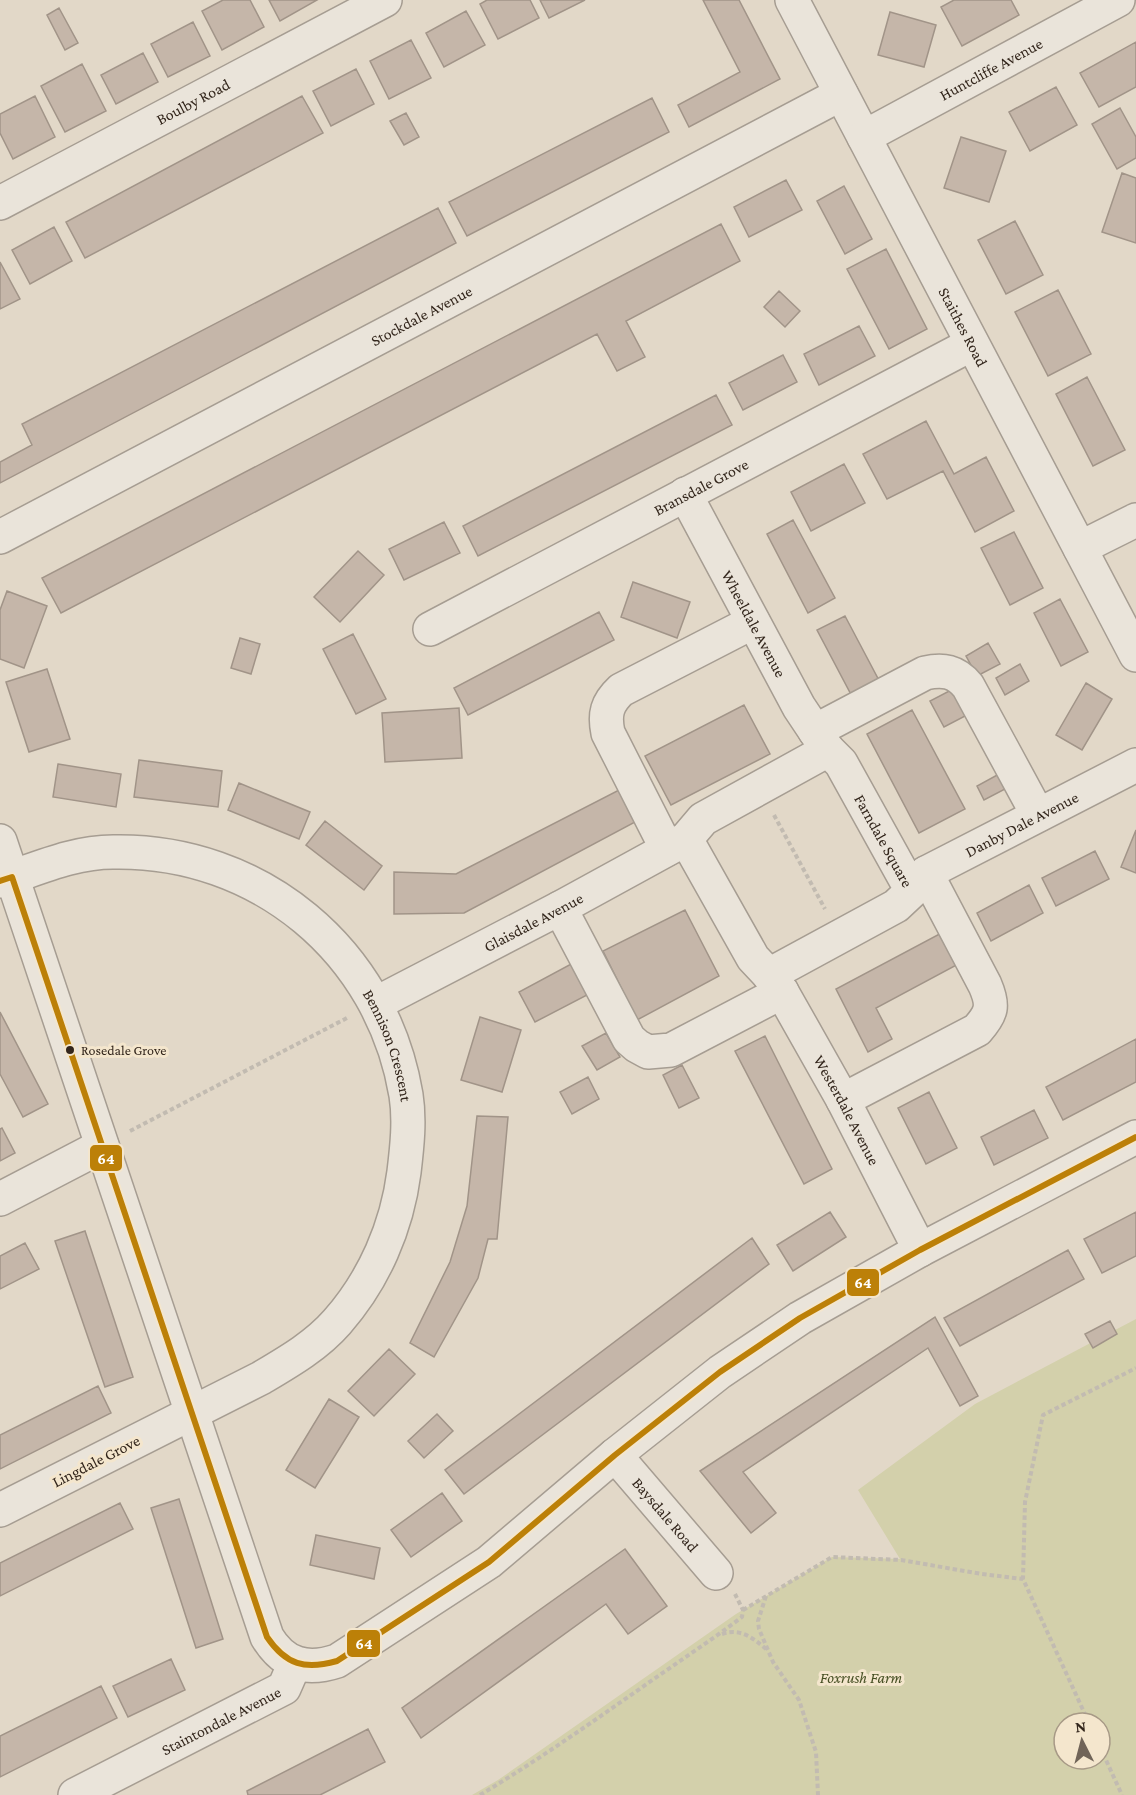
<svg xmlns="http://www.w3.org/2000/svg" width="1136" height="1795" font-family="'Crimson Pro',serif">
<style>
.green{fill:#d3d0ab;fill-rule:evenodd}
.building{fill:#c5b6a9;stroke:#a19488;stroke-width:1.5}
.lines{fill:none;stroke-linecap:round;stroke-linejoin:round}
.minor-casing{stroke:#a69d92;stroke-width:36}
.path{stroke:#c2bbb1;stroke-width:4;stroke-dasharray:4.5 3;stroke-linecap:butt}
.minor{stroke:#eae4da;stroke-width:33}
.bus-1-casing{stroke:#f4e6cd;stroke-width:10}
.bus-1{stroke:#bc8008;stroke-width:6}
.bus-dot{fill:#33261c;stroke:#f4e6cd;stroke-width:2}
.labels{text-anchor:middle;dominant-baseline:central;stroke-width:6;stroke-linejoin:round;paint-order:stroke}
.bus-label{font-size:14px;fill:#33261c;stroke:#f4e6cd;text-anchor:start}
.street-label{font-size:16px;fill:#33261c;stroke:#f4e6cd}
.park-label{font-size:16px;font-style:italic;fill:#464f23;stroke:#f4e6cd}
.line-badge{stroke:#f4e6cd;stroke-width:2}
.badge-label{font-size:16px;text-anchor:middle;font-weight:bold;fill:#fff}
</style>
<rect width="100%" height="100%" fill="#e2d8c8"/>
<path class="green" d="M 1136,1319 L 1136,1795 L 472,1795 L 498,1780 L 736,1614 L 832,1557 L 900,1559 L 858,1490 L 975,1404 ZM 1064,1723 L 1100,1723 L 1100,1759 L 1064,1759 Z"/>
<path class="building" d="M 223,0 L 250,0 L 264,27 L 222,50 L 202,11 Z
M 269,0 L 317,0 L 280,21 Z
M 487,0 L 530,0 L 539,18 L 498,39 L 480,4 Z
M 540,0 L 585,0 L 549,18 Z
M 703,0 L 739,0 L 780,79 L 689,127 L 678,105 L 740,72 Z
M 954,0 L 1011,0 L 1019,15 L 962,46 L 941,7 Z
M 59,8 L 78,43 L 65,50 L 47,15 Z
M 466,11 L 485,45 L 444,67 L 426,33 Z
M 890,12 L 936,25 L 924,67 L 878,55 Z
M 193,22 L 210,56 L 168,77 L 151,44 Z
M 411,40 L 431,78 L 389,99 L 370,61 Z
M 1136,42 L 1136,87 L 1099,107 L 1080,73 Z
M 143,53 L 158,82 L 116,104 L 101,75 Z
M 82,64 L 106,111 L 65,132 L 41,86 Z
M 356,69 L 374,104 L 331,126 L 313,91 Z
M 1056,87 L 1077,125 L 1030,151 L 1009,112 Z
M 35,96 L 55,137 L 13,159 L 0,133 L 0,114 Z
M 302,96 L 323,133 L 85,258 L 66,222 Z
M 652,98 L 669,132 L 467,236 L 449,202 Z
M 1120,108 L 1136,137 L 1136,158 L 1117,169 L 1092,124 Z
M 406,113 L 419,137 L 404,145 L 390,121 Z
M 961,137 L 1006,151 L 989,202 L 944,188 Z
M 1122,173 L 1136,178 L 1136,243 L 1102,232 Z
M 786,180 L 802,210 L 749,237 L 734,207 Z
M 844,186 L 872,239 L 845,254 L 817,201 Z
M 438,208 L 456,243 L 0,483 L 0,462 L 32,445 L 22,424 Z
M 1015,221 L 1043,275 L 1006,294 L 978,240 Z
M 721,224 L 740,261 L 626,321 L 645,357 L 617,371 L 597,334 L 61,613 L 42,578 Z
M 54,227 L 72,261 L 30,284 L 12,250 Z
M 886,249 L 927,329 L 889,349 L 847,269 Z
M 0,262 L 20,299 L 0,309 Z
M 1058,290 L 1091,354 L 1048,376 L 1015,312 Z
M 779,291 L 800,311 L 785,327 L 764,307 Z
M 859,326 L 875,356 L 819,385 L 804,354 Z
M 783,355 L 797,382 L 743,410 L 729,383 Z
M 1087,377 L 1125,450 L 1093,466 L 1056,394 Z
M 716,395 L 732,425 L 478,556 L 463,526 Z
M 926,421 L 954,474 L 986,457 L 1014,511 L 975,532 L 943,471 L 887,499 L 863,454 Z
M 844,464 L 865,503 L 811,531 L 791,492 Z
M 793,520 L 835,598 L 808,613 L 767,534 Z
M 444,522 L 460,553 L 404,580 L 389,549 Z
M 1014,532 L 1043,588 L 1010,605 L 981,548 Z
M 358,551 L 384,575 L 340,622 L 314,597 Z
M 633,582 L 690,602 L 677,638 L 621,617 Z
M 7,591 L 47,606 L 24,668 L 0,659 L 0,610 Z
M 1060,599 L 1088,652 L 1061,666 L 1034,613 Z
M 599,612 L 614,640 L 468,715 L 454,688 Z
M 845,616 L 883,688 L 855,702 L 817,630 Z
M 353,634 L 386,699 L 356,714 L 323,649 Z
M 240,638 L 260,644 L 251,674 L 231,668 Z
M 988,643 L 1000,664 L 977,676 L 966,656 Z
M 1020,664 L 1029,681 L 1005,695 L 996,678 Z
M 47,669 L 70,739 L 29,752 L 6,682 Z
M 1086,683 L 1112,699 L 1082,750 L 1056,735 Z
M 955,688 L 969,714 L 944,727 L 930,701 Z
M 744,705 L 770,754 L 671,805 L 645,756 Z
M 459,708 L 462,758 L 385,762 L 382,713 Z
M 912,710 L 965,809 L 919,833 L 867,734 Z
M 139,760 L 222,771 L 218,807 L 134,797 Z
M 58,764 L 121,774 L 116,807 L 53,797 Z
M 999,774 L 1007,788 L 984,800 L 977,786 Z
M 239,783 L 310,812 L 299,839 L 228,810 Z
M 621,789 L 637,821 L 464,913 L 394,914 L 394,872 L 456,874 Z
M 325,821 L 382,866 L 364,890 L 306,845 Z
M 1136,830 L 1136,873 L 1121,867 Z
M 1095,851 L 1109,879 L 1056,906 L 1042,878 Z
M 1029,885 L 1043,913 L 991,941 L 977,913 Z
M 685,910 L 719,976 L 637,1020 L 603,951 Z
M 947,930 L 964,961 L 876,1008 L 892,1039 L 868,1052 L 836,989 Z
M 573,963 L 589,994 L 535,1022 L 519,992 Z
M 0,1012 L 48,1104 L 23,1117 L 0,1074 Z
M 480,1017 L 521,1030 L 502,1092 L 461,1080 Z
M 606,1033 L 620,1057 L 597,1070 L 582,1046 Z
M 765,1036 L 832,1169 L 804,1184 L 735,1051 Z
M 1136,1039 L 1136,1082 L 1063,1120 L 1046,1087 Z
M 682,1065 L 699,1098 L 679,1108 L 663,1075 Z
M 588,1077 L 599,1099 L 572,1114 L 560,1092 Z
M 929,1092 L 957,1148 L 926,1164 L 898,1108 Z
M 1034,1110 L 1048,1138 L 994,1165 L 981,1137 Z
M 477,1116 L 508,1117 L 497,1239 L 488,1239 L 478,1278 L 434,1357 L 410,1343 L 450,1262 L 467,1206 Z
M 2,1128 L 15,1153 L 0,1161 L 0,1129 Z
M 830,1212 L 846,1237 L 793,1271 L 777,1245 Z
M 1136,1212 L 1136,1256 L 1102,1273 L 1084,1239 Z
M 85,1231 L 133,1377 L 105,1387 L 55,1241 Z
M 752,1238 L 769,1264 L 464,1494 L 445,1470 Z
M 25,1243 L 39,1269 L 0,1289 L 0,1256 Z
M 1068,1250 L 1084,1279 L 960,1346 L 944,1318 Z
M 935,1317 L 978,1396 L 960,1406 L 928,1348 L 743,1472 L 776,1513 L 751,1533 L 700,1471 Z
M 1110,1321 L 1117,1334 L 1093,1348 L 1085,1334 Z
M 389,1349 L 415,1374 L 374,1416 L 348,1391 Z
M 98,1386 L 111,1413 L 0,1469 L 0,1435 Z
M 329,1399 L 359,1417 L 315,1488 L 286,1470 Z
M 437,1414 L 453,1431 L 424,1458 L 408,1441 Z
M 442,1493 L 462,1521 L 411,1557 L 391,1530 Z
M 179,1499 L 223,1639 L 196,1648 L 151,1508 Z
M 120,1503 L 133,1529 L 0,1596 L 0,1563 Z
M 316,1535 L 380,1548 L 374,1579 L 310,1565 Z
M 625,1549 L 667,1606 L 628,1634 L 606,1604 L 421,1738 L 402,1708 Z
M 171,1659 L 185,1690 L 128,1717 L 113,1686 Z
M 101,1686 L 117,1718 L 0,1777 L 0,1736 Z
M 368,1729 L 385,1762 L 320,1795 L 248,1795 L 247,1791 Z"/>
<g class="lines">
<g class="minor-casing">
<g id="minor">
<path id="s1" d="M 792,0 L 1136,655"/>
<path id="s2" d="M 864,137 L 1118,0"/>
<path id="s3" d="M 0,203 L 385,0"/>
<path id="s4" d="M 685,494 L 799,707 L 827,749"/>
<path id="s5" d="M 0,537 L 841,94"/>
<path d="M 1080,548 L 1136,520"/>
<path id="s6" d="M 430,629 L 972,344"/>
<path d="M 815,731 L 925,673 C 943,669 956,671 968,686 L 1038,815"/>
<path d="M 0,841 L 267,1637 C 284,1665 307,1671 337,1661 L 489,1562 L 615,1455 L 720,1372 L 800,1318 L 920,1250 L 1136,1137"/>
<path d="M 667,849 L 608,733 C 604,714 607,703 621,690 L 753,622"/>
<path id="s7" d="M 0,881 C 37,869 73,852 113,852 C 259,849 382,951 406,1095 C 410,1120 407,1147 404,1172 C 397,1227 374,1280 337,1322 C 316,1346 288,1362 261,1378 L 0,1510"/>
<path id="s8" d="M 913,889 L 926,873 L 1136,765"/>
<path d="M 560,908 L 629,1039 L 637,1046 L 648,1052 L 671,1050 L 782,992"/>
<path id="s9" d="M 769,975 L 782,992 L 843,1100 L 920,1250"/>
<path id="s10" d="M 377,1003 L 560,908 L 686,839 L 703,819 L 828,750 L 841,763 L 912,891 L 896,906 L 769,975 L 753,958 L 686,839"/>
<path d="M 843,1100 L 977,1030 C 992,1013 994,1006 985,985 L 926,873"/>
<path d="M 0,1199 L 102,1146"/>
<path id="s11" d="M 615,1455 L 716,1573"/>
<path id="s12" d="M 75,1795 L 284,1688 L 295,1663"/>
</g>
</g>
<path class="path" d="M 774,815 L 825,909
M 130,1131 L 347,1018
M 766,1596 L 758,1621 L 759,1629 L 773,1662 L 799,1700 L 816,1752 L 818,1795
M 743,1610 L 832,1557 L 901,1560 L 982,1574 L 1023,1579
M 722,1634 C 740,1628 752,1637 766,1649
M 1089,1723 L 1023,1579 L 1025,1502 L 1043,1415 L 1136,1368
M 1100,1747 L 1122,1795
M 480,1795 C 535,1762 588,1725 641,1688 C 675,1664 709,1642 742,1617 L 743,1610 L 735,1594"/>
<use href="#minor" class="minor"/>
<g class="bus-1-casing">
<path id="bus-1" d="M 0,881 L 12,877 L 267,1637 C 286,1665 305,1670 337,1661 L 489,1562 L 615,1455 L 720,1372 L 800,1318 L 920,1250 L 1136,1137"/>
</g>
<use href="#bus-1" class="bus-1"/>
</g>
<circle class="bus-dot" cx="70" cy="1050" r="5"/>
<g class="labels">
<g class="bus-label">
<text x="81" y="1050">Rosedale Grove</text>
</g>
<g class="street-label">
<text stroke="none"><textPath href="#s2" startOffset="144">Huntcliffe Avenue</textPath></text>
<text stroke="none"><textPath href="#s3" startOffset="218">Boulby Road</textPath></text>
<text stroke="none"><textPath href="#s5" startOffset="476">Stockdale Avenue</textPath></text>
<text stroke="none"><textPath href="#s1" startOffset="369">Staithes Road</textPath></text>
<text stroke="none"><textPath href="#s6" startOffset="306">Bransdale Grove</textPath></text>
<text stroke="none"><textPath href="#s4" startOffset="147">Wheeldale Avenue</textPath></text>
<text stroke="none"><textPath href="#s8" startOffset="128">Danby Dale Avenue</textPath></text>
<text stroke="none"><textPath href="#s10" startOffset="626">Farndale Square</textPath></text>
<text stroke="none"><textPath href="#s10" startOffset="176">Glaisdale Avenue</textPath></text>
<text stroke="none"><textPath href="#s7" startOffset="480">Bennison Crescent</textPath></text>
<text stroke="none"><textPath href="#s9" startOffset="156">Westerdale Avenue</textPath></text>
<text transform="translate(96 1461) rotate(-27)">Lingdale Grove</text>
<text stroke="none"><textPath href="#s11" startOffset="78">Baysdale Road</textPath></text>
<text stroke="none"><textPath href="#s12" startOffset="164">Staintondale Avenue</textPath></text>
</g>
<g class="park-label">
<text x="861" y="1677">Foxrush Farm</text>
</g>
</g>
<g class="line-badge">
<rect x="89" y="1144" width="34" height="28" rx="6" fill="#bc8008"/>
<rect x="846" y="1268" width="34" height="29" rx="6" fill="#bc8008"/>
<rect x="346" y="1629" width="35" height="29" rx="6" fill="#bc8008"/>
</g>
<g class="badge-label">
<text x="106" y="1164">64</text>
<text x="863" y="1288">64</text>
<text x="364" y="1649">64</text>
</g>
<g transform="translate(1082 1741) rotate(354)"><circle r="28" fill="#f4e6cd" stroke="#a79986" stroke-width="1.5"/>
<path d="M0-4.5L10 22L0 15L-10 22Z" fill="#706458"/>
<text y="-9" font-size="16" font-weight="bold" text-anchor="middle" fill="#33261c">N</text>
</g>
</svg>
